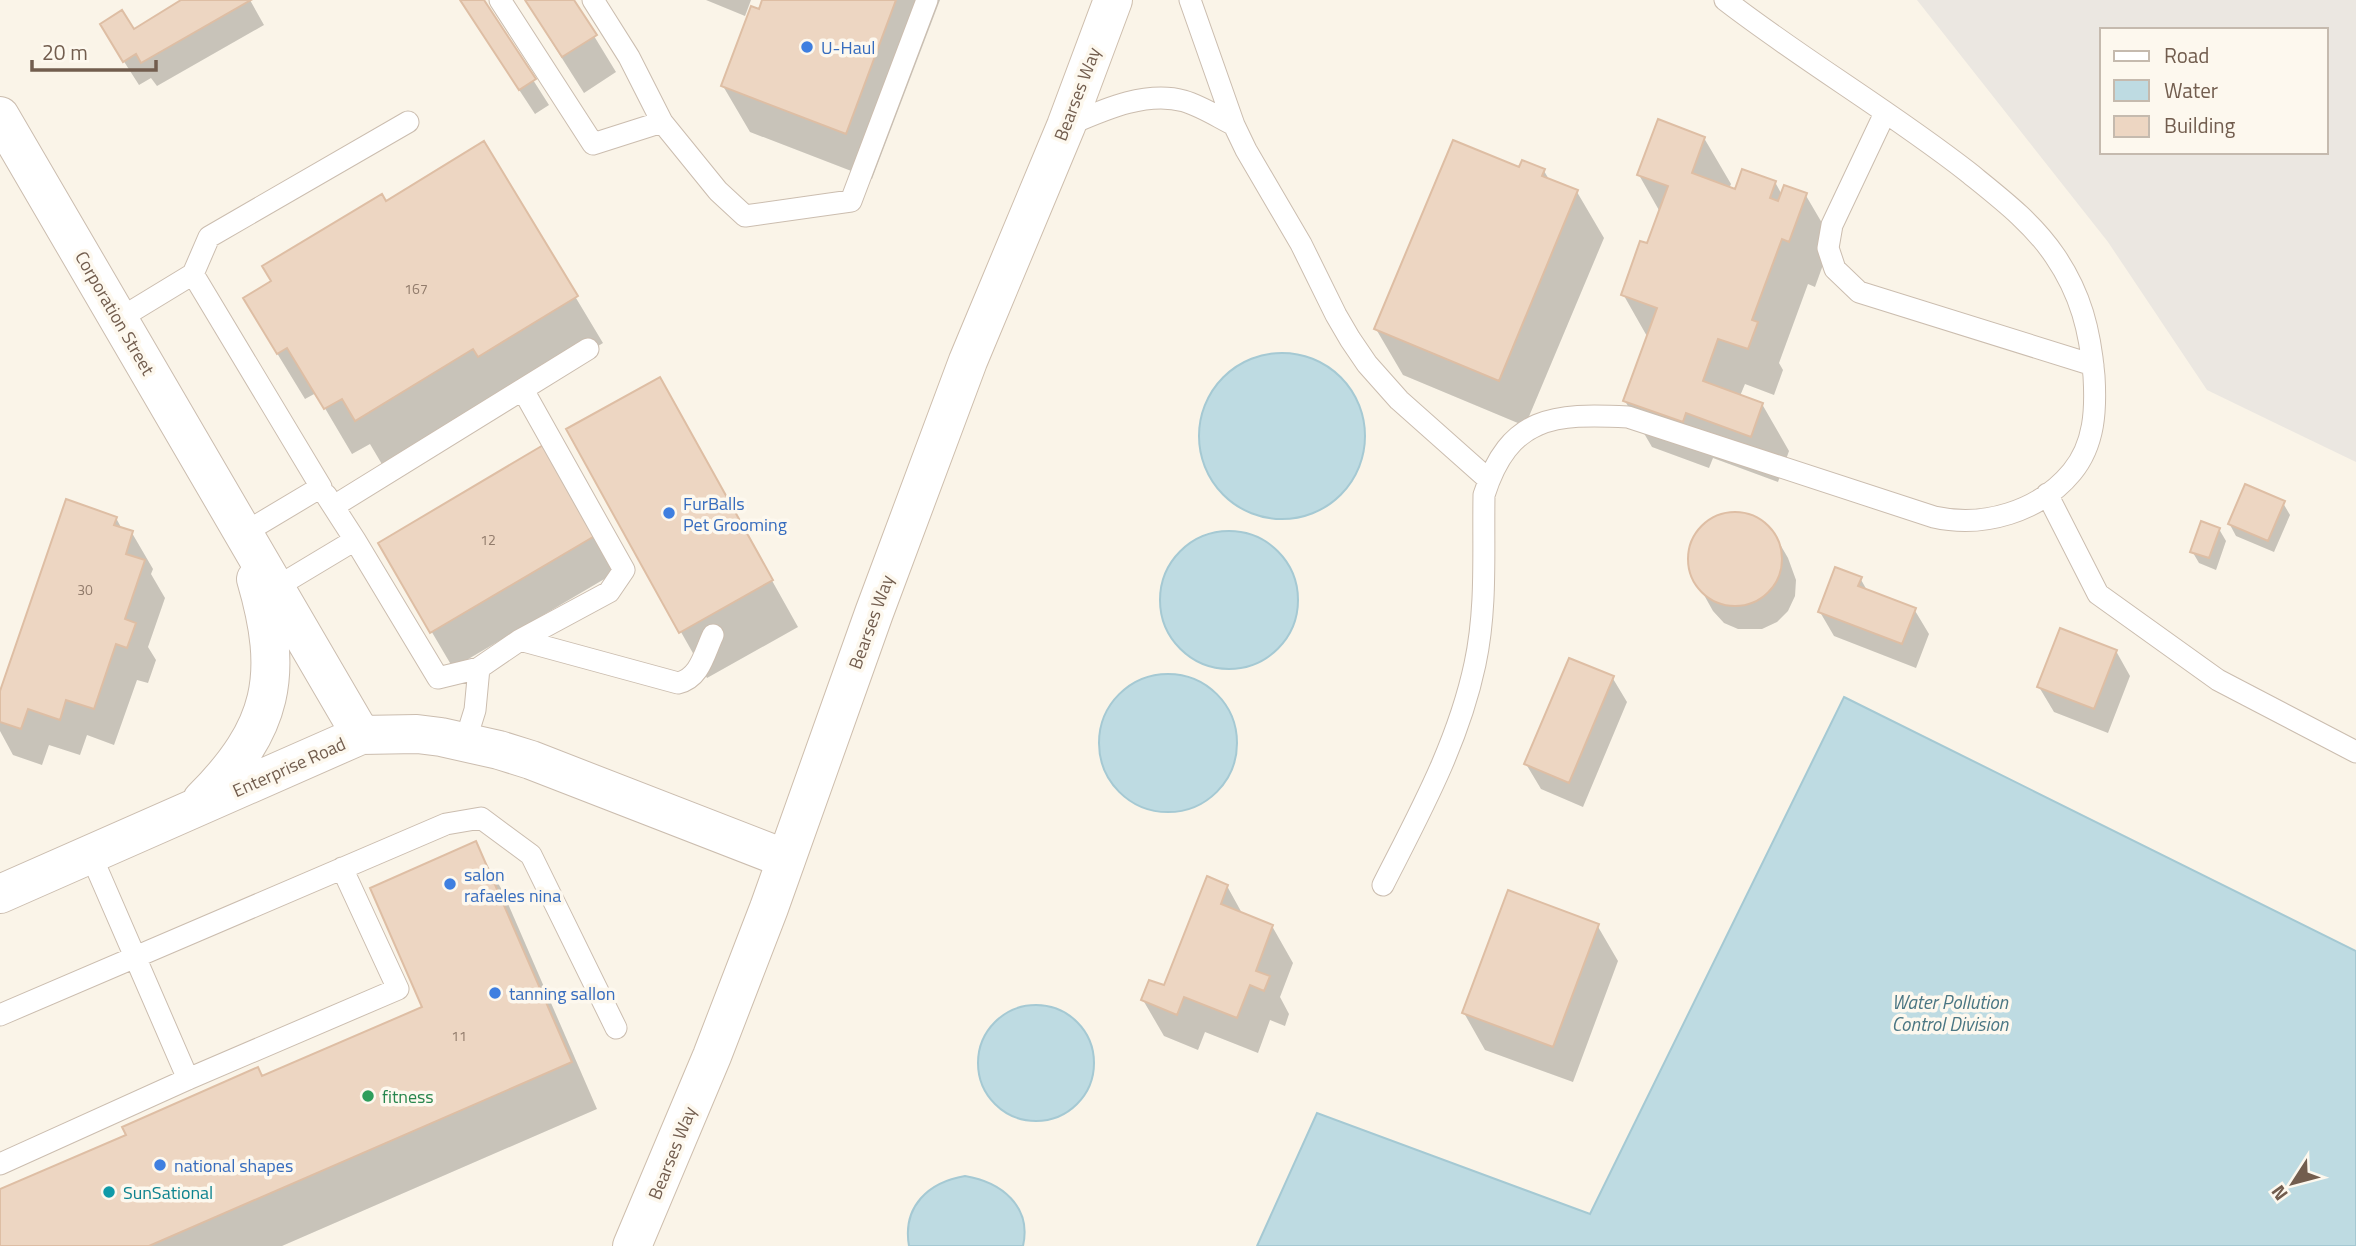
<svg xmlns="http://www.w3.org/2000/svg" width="2356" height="1246" font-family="'Titillium Web',sans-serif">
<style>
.industrial{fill:#ebe7e1;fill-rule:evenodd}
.water{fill:#bedbe2;stroke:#a5c9d3;stroke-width:2}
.shadow{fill:#0003}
.building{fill:#edd6c2;stroke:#debea4;stroke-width:2}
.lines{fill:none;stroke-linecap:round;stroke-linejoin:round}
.service-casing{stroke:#cbbdaf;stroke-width:23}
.minor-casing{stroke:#cbbdaf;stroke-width:40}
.secondary-casing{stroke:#cebead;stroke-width:40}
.service{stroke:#fff;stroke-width:21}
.minor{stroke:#fff;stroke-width:38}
.secondary{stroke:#fff;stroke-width:38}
.shop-dot{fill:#3f7fe0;stroke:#fdf8ee;stroke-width:2.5}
.leisure-dot{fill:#2e9e5b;stroke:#fdf8ee;stroke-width:2.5}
.culture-dot{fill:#0f9aa8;stroke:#fdf8ee;stroke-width:2.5}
.labels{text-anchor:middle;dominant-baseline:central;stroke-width:7;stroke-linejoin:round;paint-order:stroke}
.number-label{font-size:14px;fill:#917b6b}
.shop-label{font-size:18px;fill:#366cbe;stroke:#fdf8ee;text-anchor:start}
.street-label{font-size:18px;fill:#725d4e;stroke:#fdf8ee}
.leisure-label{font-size:18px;fill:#27864d;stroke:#fdf8ee;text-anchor:start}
.culture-label{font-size:18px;fill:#0d838f;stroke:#fdf8ee;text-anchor:start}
.water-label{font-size:19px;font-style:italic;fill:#4a7683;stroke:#fdf8ee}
</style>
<rect width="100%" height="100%" fill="#faf4e8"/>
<path class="industrial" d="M 1917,0 L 2356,0 L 2356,462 L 2207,390 L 2108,242 ZM 2102,30 L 2326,30 L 2326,152 L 2102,152 Z"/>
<path class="water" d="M1199 436a83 83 0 1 1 166 0a83 83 0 1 1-166 0Z
M1160 600a69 69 0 1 1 138 0a69 69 0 1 1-138 0Z
M1099 743a69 69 0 1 1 138 0a69 69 0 1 1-138 0Z
M 1844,697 L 2356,951 L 2356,1246 L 1257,1246 L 1317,1113 L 1590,1214 Z
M978 1063a58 58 0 1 1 116 0a58 58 0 1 1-116 0Z
M 965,1176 C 1001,1182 1032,1206 1023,1246 L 909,1246 C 902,1206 929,1182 965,1176 Z"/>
<path class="shadow" d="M 185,0 L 250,0 L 264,25 L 157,86 L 151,78 L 139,85 L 116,49 L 133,31 Z
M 460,0 L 482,0 L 549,105 L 535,114 Z
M 525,0 L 572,0 L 616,72 L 584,93 Z
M 706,0 L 751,0 L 745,16 Z
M 764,0 L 940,0 L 872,179 L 750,132 L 723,86 Z
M 1704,138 L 1731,184 L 1729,189 L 1736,191 L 1775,182 L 1782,195 L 1805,194 L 1832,240 L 1815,287 L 1808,284 L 1779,363 L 1783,370 L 1774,395 L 1745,384 L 1740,396 L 1762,404 L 1789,451 L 1778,482 L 1713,458 L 1709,468 L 1652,447 L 1625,401 L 1648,338 L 1623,294 L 1648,246 L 1660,212 L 1639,175 Z
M 483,143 L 603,343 L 506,402 L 383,466 L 370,444 L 352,454 L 316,393 L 305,399 L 272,345 L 385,203 Z
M 1520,169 L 1544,171 L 1550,181 L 1577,192 L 1604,238 L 1525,426 L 1403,375 L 1376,329 Z
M 685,425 L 798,627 L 707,678 L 681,632 Z
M 545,447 L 618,571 L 453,668 L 380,544 Z
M 2283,503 L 2290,515 L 2274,552 L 2236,536 L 2229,523 Z
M 1739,513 L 1762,521 L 1773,532 L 1788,558 L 1796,580 L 1795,596 L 1788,611 L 1777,622 L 1762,629 L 1738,629 L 1724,623 L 1713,611 L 1690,570 L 1690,554 L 1693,539 L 1709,521 L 1723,514 Z
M 116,518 L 122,529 L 132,533 L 153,569 L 151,574 L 165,598 L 148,647 L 156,660 L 148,683 L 137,680 L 114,745 L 87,735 L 80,755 L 49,745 L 42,765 L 13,755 L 0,731 L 0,696 Z
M 2219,529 L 2226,541 L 2216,570 L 2199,563 L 2192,551 Z
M 1860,578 L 1868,592 L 1914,609 L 1929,634 L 1916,668 L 1834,636 L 1820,612 Z
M 2116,651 L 2130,676 L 2108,733 L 2054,712 L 2039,687 Z
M 1612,677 L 1627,702 L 1583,807 L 1541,789 L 1526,764 Z
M 475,844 L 502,890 L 597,1109 L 282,1246 L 0,1246 L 0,1191 L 424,1008 Z
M 1227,886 L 1243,915 L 1272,926 L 1293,963 L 1280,997 L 1289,1014 L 1285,1026 L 1270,1020 L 1258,1053 L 1205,1032 L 1198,1050 L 1164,1036 L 1143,1000 L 1165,988 Z
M 1597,925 L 1618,961 L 1573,1082 L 1485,1050 L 1464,1013 Z"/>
<path class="building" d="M 181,0 L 251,0 L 141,63 L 136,54 L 123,62 L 100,24 L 122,10 L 134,29 Z
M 460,0 L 484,0 L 536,79 L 519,90 Z
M 525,0 L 574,0 L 597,35 L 562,57 Z
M 762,0 L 896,0 L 846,134 L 721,86 L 751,6 L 759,9 Z
M 1658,119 L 1705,137 L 1692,173 L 1735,189 L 1742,169 L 1776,181 L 1770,198 L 1778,201 L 1784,185 L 1807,193 L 1789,242 L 1782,239 L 1752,320 L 1758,322 L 1748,349 L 1718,339 L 1703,381 L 1763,403 L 1751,437 L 1686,413 L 1683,422 L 1623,401 L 1657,308 L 1621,295 L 1640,241 L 1647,243 L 1668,186 L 1637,175 Z
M 1453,140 L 1519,167 L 1522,160 L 1545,169 L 1542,176 L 1578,190 L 1499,381 L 1374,329 Z
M 484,141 L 578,296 L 478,357 L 473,349 L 355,421 L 342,399 L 324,409 L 287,348 L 277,354 L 243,298 L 271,281 L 262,266 L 382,194 L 386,201 Z
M 660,377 L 773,580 L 679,633 L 566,429 Z
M 545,444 L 598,534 L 430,633 L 378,543 Z
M 2245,484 L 2285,501 L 2268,541 L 2228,524 Z
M 66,499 L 117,517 L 114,525 L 133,531 L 126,554 L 145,560 L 125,619 L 136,623 L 127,648 L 116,644 L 94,709 L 66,700 L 60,720 L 28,709 L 21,729 L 0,722 L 0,691 Z
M1688 559a47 47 0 1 1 94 0a47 47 0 1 1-94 0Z
M 2201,521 L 2220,528 L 2209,558 L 2190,552 Z
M 1835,567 L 1862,577 L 1858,586 L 1916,608 L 1902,644 L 1818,612 Z
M 2060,628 L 2117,650 L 2094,709 L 2037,687 Z
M 1569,658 L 1614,676 L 1569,783 L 1524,764 Z
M 476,841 L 572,1062 L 149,1246 L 0,1246 L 0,1189 L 126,1135 L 122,1127 L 258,1067 L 262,1076 L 422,1007 L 370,888 Z
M 1207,876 L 1228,885 L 1221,904 L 1273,925 L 1256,971 L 1270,976 L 1264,991 L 1250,985 L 1237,1018 L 1184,997 L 1177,1015 L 1141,1000 L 1149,980 L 1164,985 Z
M 1508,890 L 1599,924 L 1553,1047 L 1462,1013 Z"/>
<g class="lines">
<g class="service-casing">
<path id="service" d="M 500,0 L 593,144 L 662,122
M 593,0 L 629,57 L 662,122 L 718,191 L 745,216 L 851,201 L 927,0
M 1190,0 L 1234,125 L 1246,150 L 1301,244 L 1336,315 L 1350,339 L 1367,364 L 1399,400 L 1489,480
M 1885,113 L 1832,225 L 1828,248 L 1835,269 L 1859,292 L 2093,365
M 1066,126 C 1101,111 1145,90 1184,101 C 1201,106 1218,117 1234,125
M 193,274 L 321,487 L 244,533
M 119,319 L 193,274 L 209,237 L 408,122
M 2047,494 L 2098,594 L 2218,680 L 2356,752
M 326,495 L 355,540
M 334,506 L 588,349
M 275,588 L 355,540 L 438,678 L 479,668
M 520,640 L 678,683 C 700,678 704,654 713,635
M 465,742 L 475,710 L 479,668 L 520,640 L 609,592 L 624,570 L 523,390
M 90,853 L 188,1079
M 1383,885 C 1419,814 1458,744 1475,664 C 1487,608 1483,552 1484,495 C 1509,416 1554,413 1628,417 L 1934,517 C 1983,528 2039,512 2072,472 C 2095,444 2096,409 2094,376 C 2090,331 2081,294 2055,256 C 2032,222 2000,198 1968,172 C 1890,111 1804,61 1725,0
M 0,1015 L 446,824 L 481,818 L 531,855 L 616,1028
M 0,1164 L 188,1079 L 398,989 L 342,868"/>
</g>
<g class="minor-casing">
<path id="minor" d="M 0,116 L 361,735
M 202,800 C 274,728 284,675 256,579
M 0,894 L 361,735 L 417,734 L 441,737 L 499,750 L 531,760 L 786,859"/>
</g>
<g class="secondary-casing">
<path id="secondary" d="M 632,1246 L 712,1056 L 769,908 L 874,613 L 968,361 L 1066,126 L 1113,0"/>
</g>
<use href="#service" class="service"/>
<use href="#minor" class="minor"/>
<use href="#secondary" class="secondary"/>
</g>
<g class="shop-dot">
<circle cx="807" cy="47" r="7"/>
<circle cx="669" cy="513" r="7"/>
<circle cx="450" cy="884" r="7"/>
<circle cx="495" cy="993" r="7"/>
<circle cx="160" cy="1165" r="7"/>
</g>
<circle class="leisure-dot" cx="368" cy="1096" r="7"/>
<circle class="culture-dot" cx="109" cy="1192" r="7"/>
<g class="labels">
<g class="number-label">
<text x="416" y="288">167</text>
<text x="488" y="539">12</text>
<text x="85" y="589">30</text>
<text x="459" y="1035">11</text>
</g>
<g class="shop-label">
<text x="821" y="47">U-Haul</text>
<text x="683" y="503">FurBalls<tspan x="683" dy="21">Pet Grooming</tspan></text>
<text x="464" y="874">salon<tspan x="464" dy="21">rafaeles nina</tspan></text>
<text x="509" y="993">tanning sallon</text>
<text x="174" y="1165">national shapes</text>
</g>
<g class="street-label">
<text transform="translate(1077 94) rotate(-69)">Bearses Way</text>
<text transform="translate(115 313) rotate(60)">Corporation Street</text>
<text transform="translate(871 622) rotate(-70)">Bearses Way</text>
<text transform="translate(289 767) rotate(-24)">Enterprise Road</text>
<text transform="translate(672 1153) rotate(-68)">Bearses Way</text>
</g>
<g class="leisure-label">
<text x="382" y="1096">fitness</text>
</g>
<g class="culture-label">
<text x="123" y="1192">SunSational</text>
</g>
<g class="water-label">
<text x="1950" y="1001">Water Pollution<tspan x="1950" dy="22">Control Division</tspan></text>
</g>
</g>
<rect x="2100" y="28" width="228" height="126" fill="#fdf8ee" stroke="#c5baae" stroke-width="2"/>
<rect x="2114" y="51" width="35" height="10" fill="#ffffff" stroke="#c5baae" stroke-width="2"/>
<text x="2164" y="63" font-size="21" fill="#725d4e">Road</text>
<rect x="2114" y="80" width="35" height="21" fill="#bedbe2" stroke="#c5baae" stroke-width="2"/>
<text x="2164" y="98" font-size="21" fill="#725d4e">Water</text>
<rect x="2114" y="116" width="35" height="21" fill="#edd6c2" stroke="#c5baae" stroke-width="2"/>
<text x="2164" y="133" font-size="21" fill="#725d4e">Building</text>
<g transform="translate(2293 1183) rotate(234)" stroke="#fdf8ee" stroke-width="5" paint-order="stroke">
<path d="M0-5L12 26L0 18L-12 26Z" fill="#725d4e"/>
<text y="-10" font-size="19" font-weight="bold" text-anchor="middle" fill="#725d4e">N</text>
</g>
<path d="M32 60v10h124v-10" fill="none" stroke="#725d4e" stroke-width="3.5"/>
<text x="42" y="60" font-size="21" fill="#725d4e" stroke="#fdf8ee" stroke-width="5" paint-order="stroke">20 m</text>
</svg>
